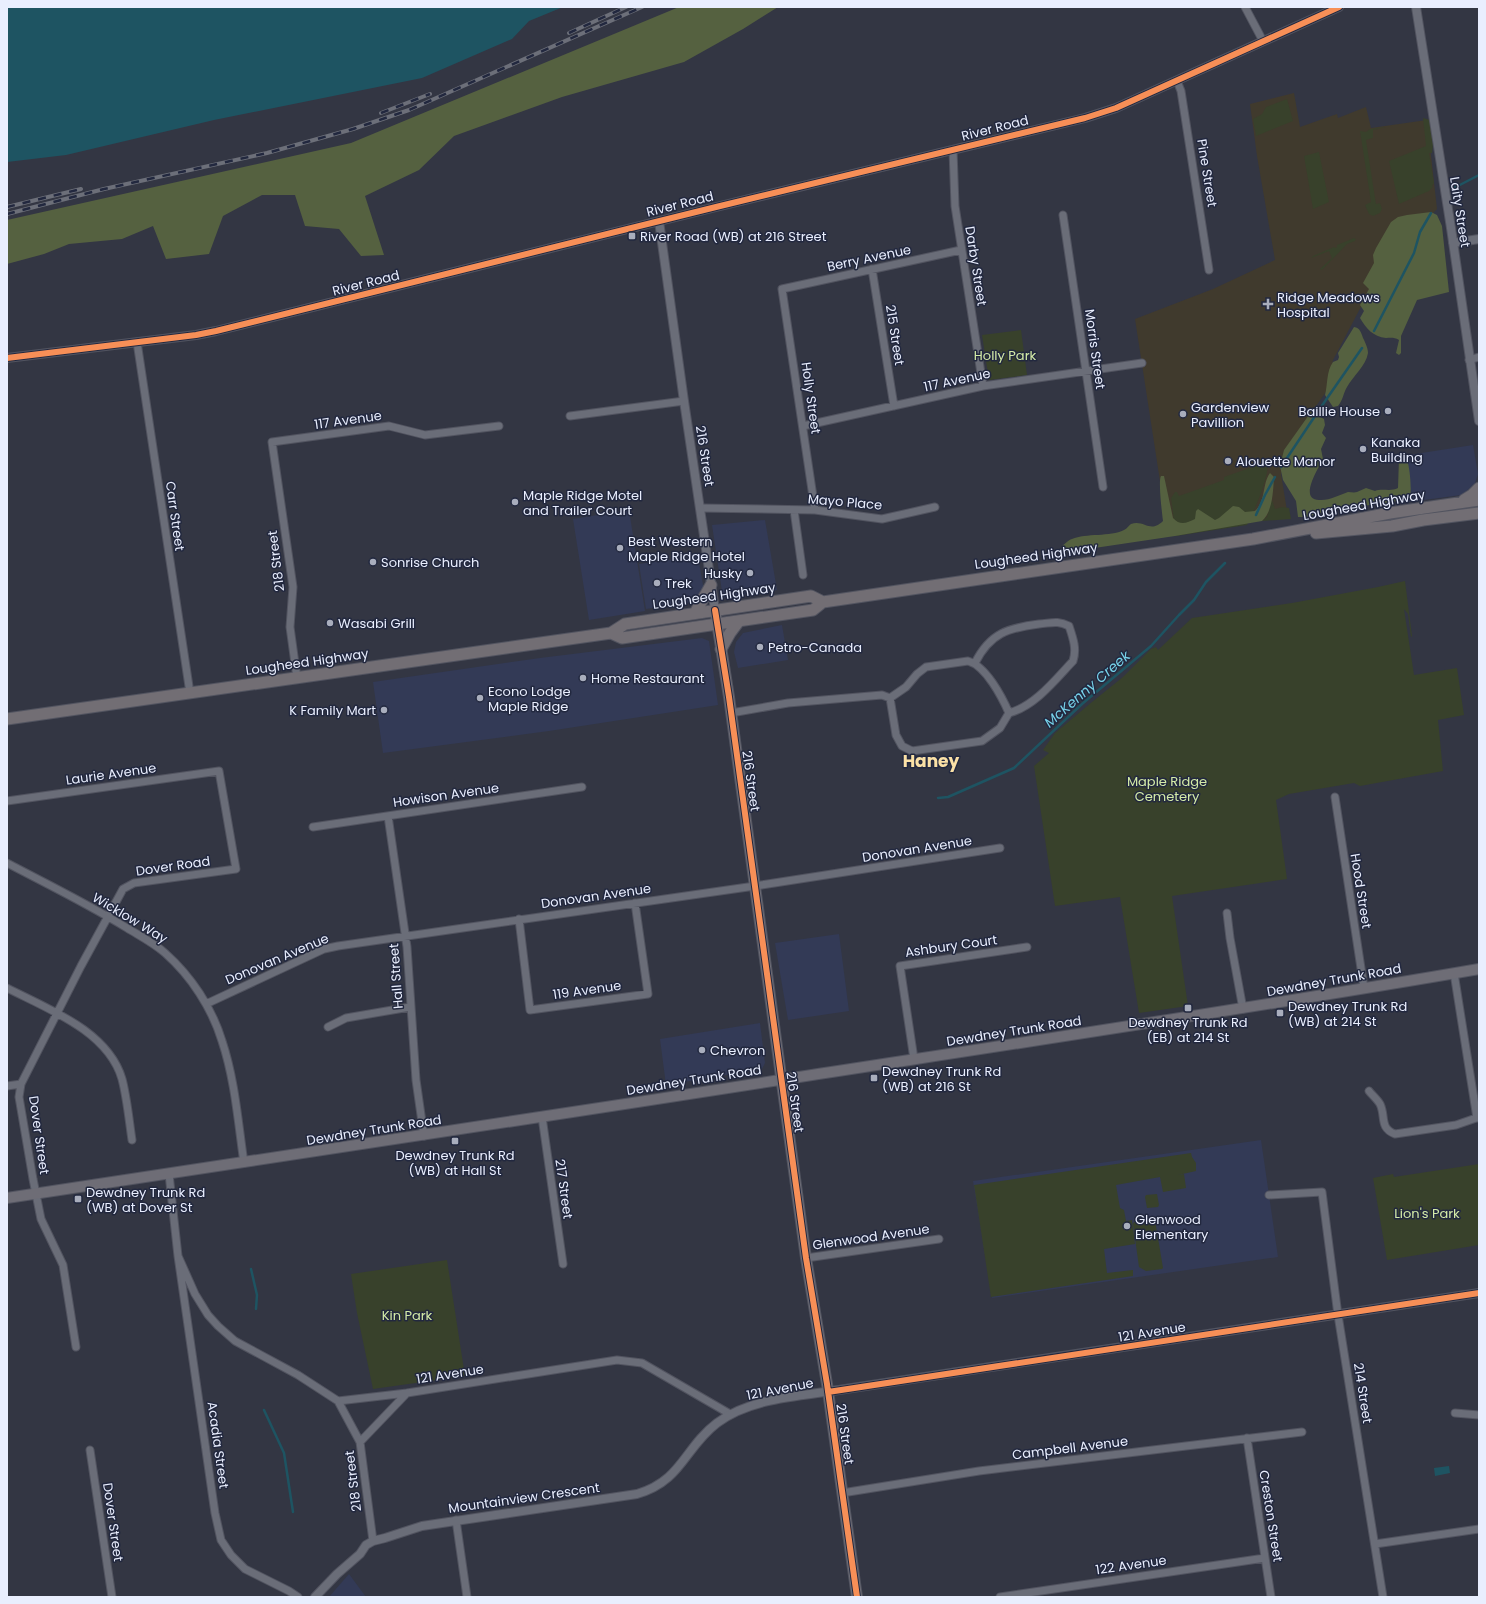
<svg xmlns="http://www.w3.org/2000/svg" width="1486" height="1604" font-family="Poppins,sans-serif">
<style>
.built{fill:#333a56}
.industrial{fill:#403a2d}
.green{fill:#38412b}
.forest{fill:#556140}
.water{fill:#1e5462}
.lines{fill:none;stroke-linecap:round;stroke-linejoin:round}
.stream{stroke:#1e5462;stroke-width:2.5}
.minor-casing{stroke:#525460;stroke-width:9}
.tertiary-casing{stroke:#525460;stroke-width:10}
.secondary-casing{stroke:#525460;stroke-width:12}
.trunk-casing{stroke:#525460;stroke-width:13}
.minor{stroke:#6a6d78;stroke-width:7}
.tertiary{stroke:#6a6d78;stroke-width:8}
.secondary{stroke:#6e6d76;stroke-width:10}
.trunk{stroke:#726e74;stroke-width:11}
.rail-casing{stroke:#6c6f79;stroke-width:4}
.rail{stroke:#22283f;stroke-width:2.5;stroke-dasharray:8;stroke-linecap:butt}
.cycleway-casing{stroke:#22283f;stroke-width:8}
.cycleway{stroke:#f78f57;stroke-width:6}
.poi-dot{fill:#a9aebd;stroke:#22283f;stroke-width:1.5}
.labels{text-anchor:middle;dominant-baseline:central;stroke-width:3;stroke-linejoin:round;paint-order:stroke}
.street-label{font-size:13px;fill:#e9eefe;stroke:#22283f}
.poi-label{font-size:13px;fill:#e9eefe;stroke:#22283f;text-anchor:start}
.park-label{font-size:13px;fill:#d4eba7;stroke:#22283f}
.water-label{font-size:14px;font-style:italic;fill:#77d3ea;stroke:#22283f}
.district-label{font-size:17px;font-weight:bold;fill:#fbe1a6;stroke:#22283f}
</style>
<rect width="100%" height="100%" fill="#333643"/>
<path class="built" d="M 1473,445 L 1478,474 L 1475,483 L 1469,489 L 1461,495 L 1409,502 L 1402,456 Z
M 629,510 L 645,611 L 589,620 L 573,519 Z
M 765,520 L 777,590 L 723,598 L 712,525 Z
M 698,556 L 703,585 L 703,590 L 699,598 L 694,602 L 646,609 L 639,564 Z
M 782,625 L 788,660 L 738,668 L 734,652 L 736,642 L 743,633 Z
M 702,638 L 709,641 L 718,705 L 549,731 L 383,753 L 373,682 L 540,658 Z
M 839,934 L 849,1011 L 788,1020 L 775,943 Z
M 760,1023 L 765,1063 L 762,1069 L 666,1085 L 660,1039 Z
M 1261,1140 L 1278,1257 L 992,1298 L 973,1181 Z
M 349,1574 L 366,1597 L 329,1597 Z"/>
<path class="industrial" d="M 1294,93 L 1300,127 L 1337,114 L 1338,118 L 1366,107 L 1371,128 L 1427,120 L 1437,209 L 1385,261 L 1333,360 L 1328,389 L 1300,429 L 1281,474 L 1288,517 L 1168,533 L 1135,319 L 1213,289 L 1275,260 L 1257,156 L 1250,104 Z"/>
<path class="green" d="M 1287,99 L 1293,121 L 1256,136 L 1253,119 L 1262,114 L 1266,107 Z
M 1423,118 L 1430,120 L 1433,144 L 1432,153 L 1429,153 L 1434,183 L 1432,186 L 1433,187 L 1429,191 L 1399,204 L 1389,161 L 1426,146 Z
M 1386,127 L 1373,130 L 1373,138 L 1366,140 L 1376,204 L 1380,203 L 1382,209 L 1380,213 L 1373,216 L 1369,214 L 1365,205 L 1371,202 L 1360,131 L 1366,132 L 1370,129 Z
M 1319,152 L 1329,202 L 1313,209 L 1304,156 Z
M 1354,238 L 1356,239 L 1355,241 L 1347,244 L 1323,269 L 1321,270 L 1320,269 L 1332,258 L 1329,251 L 1311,258 L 1313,256 L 1334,247 L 1335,248 L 1337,247 L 1337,245 Z
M 1021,330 L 1027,375 L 989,380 L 982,335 Z
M 1264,463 L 1264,468 L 1267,464 C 1270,475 1253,514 1247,525 L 1176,536 L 1171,498 L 1175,492 L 1177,492 L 1179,496 L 1224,480 L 1224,477 Z
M 1272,500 L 1275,509 L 1282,507 L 1289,508 L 1291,519 L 1262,521 L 1267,517 Z
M 1405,581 L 1412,636 L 1411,637 L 1408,614 L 1404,609 L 1414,675 L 1457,668 L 1464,715 L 1438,720 L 1443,771 L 1360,786 L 1354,783 L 1289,794 L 1276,800 L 1287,879 L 1172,896 L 1188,1006 L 1139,1013 L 1120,897 L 1055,906 L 1034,766 L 1049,753 L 1043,750 L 1055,733 L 1092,702 L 1123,677 L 1151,649 L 1156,647 L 1158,650 L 1192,618 L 1292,603 L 1378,587 Z
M 1191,1153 L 1192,1157 L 1196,1163 L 1196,1171 L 1178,1175 L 1184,1174 L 1186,1188 L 1163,1192 L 1160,1177 L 1116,1185 L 1120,1208 L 1124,1210 L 1126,1221 L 1132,1220 L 1135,1244 L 1104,1249 L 1107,1273 L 1133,1270 L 1133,1276 L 991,1297 L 974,1185 Z
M 1479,1164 L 1479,1245 L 1387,1260 L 1373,1178 L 1393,1174 L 1394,1177 Z
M 1157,1194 L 1159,1205 L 1158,1207 L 1147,1208 L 1145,1197 L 1146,1195 Z
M 1155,1220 L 1163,1268 L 1162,1269 L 1146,1271 L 1139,1267 L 1133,1224 L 1134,1222 Z
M 447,1260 L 465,1376 L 373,1389 L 357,1313 L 351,1274 Z"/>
<path class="forest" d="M 679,7 L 778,7 L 743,29 L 684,62 L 562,97 L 454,136 L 419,170 L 365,196 L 384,255 L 361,256 L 339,229 L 305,226 L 295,195 L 262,195 L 223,216 L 209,254 L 166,259 L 153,226 L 122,239 L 69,244 L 44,254 L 7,264 L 7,220 L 351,143 Z
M 1431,212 L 1437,215 L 1442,226 L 1449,292 L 1417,300 L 1401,336 L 1401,353 L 1399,355 L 1396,353 L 1399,340 C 1394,337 1390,338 1386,338 C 1373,337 1366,328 1360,318 L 1364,311 L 1360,305 L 1369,289 L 1363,283 L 1374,263 L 1373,255 L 1376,248 L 1391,222 L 1398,217 L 1407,215 Z
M 1354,327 C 1360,328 1361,332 1363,338 C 1365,342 1368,348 1368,353 C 1366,366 1353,376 1347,387 C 1343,394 1343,400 1338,406 L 1333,407 L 1325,395 C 1328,384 1326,372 1333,362 L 1338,360 L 1339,357 L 1338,353 Z
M 1311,412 L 1324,419 L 1325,425 L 1322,433 L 1326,438 L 1321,449 L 1323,459 C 1319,467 1298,500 1319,500 C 1329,501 1339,495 1348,492 C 1351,492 1354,493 1357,492 C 1360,491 1363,489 1366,488 L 1375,491 C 1382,488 1391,492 1398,488 L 1399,458 L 1404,454 C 1410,460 1412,490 1410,498 L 1399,501 L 1327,511 L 1306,517 L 1298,517 L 1296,501 L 1283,480 L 1280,466 L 1284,450 Z
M 1270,473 L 1274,477 C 1273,491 1273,511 1262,521 L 1175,536 L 1061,553 L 1062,546 C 1065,544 1068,540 1072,539 C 1086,533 1110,537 1124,530 C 1127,529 1129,525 1131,524 C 1144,519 1150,534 1163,521 C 1162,513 1158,481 1161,476 L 1164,476 L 1173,518 C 1180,526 1187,523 1195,519 L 1196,511 L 1198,509 L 1215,520 L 1219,518 L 1233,506 L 1239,507 L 1245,512 L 1255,511 C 1266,501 1262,484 1270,473 Z"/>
<path class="water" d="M 7,7 L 563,7 L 529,21 L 512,39 L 422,78 L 214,120 L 66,155 L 7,162 Z
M 1449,1466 L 1450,1473 L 1435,1476 L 1434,1468 Z"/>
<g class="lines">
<path class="stream" d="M 1454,188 L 1479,175
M 1374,331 L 1414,253 L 1420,232 L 1431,213
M 1321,407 L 1362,348
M 1281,467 L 1317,413
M 1256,515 L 1265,495 L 1275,477
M 938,798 L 948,797 L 1014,768 L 1082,704 L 1151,646 L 1179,615 L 1194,600 L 1206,582 L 1225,563
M 251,1269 L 257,1295 L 256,1309
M 264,1410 L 284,1453 L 293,1512"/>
<g class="minor-casing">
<path id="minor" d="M 1245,7 L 1263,41
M 1177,81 L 1181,91 L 1209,270
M 953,150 L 955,206 L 983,386
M 1063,215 L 1103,487
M 872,269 L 894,406
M 137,342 L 190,693
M 1469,360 L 1479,357
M 570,416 L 684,401
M 803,426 L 983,386 L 1142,363
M 700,508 L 815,510 L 882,519 L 935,507
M 794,510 L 803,575
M 815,510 L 782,289 L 961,250
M 975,663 C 990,633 1008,628 1039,624 C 1052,623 1057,620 1069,626 C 1073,638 1077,649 1073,661 C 1055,680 1035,706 1009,713
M 297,678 L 290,627 L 293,587 L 272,442 L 389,426 L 425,435 L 499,426
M 890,698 L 896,735 L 902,746 L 912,751 L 982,741 L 1000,728 L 1009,713
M 731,713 L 788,703 L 882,695 L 890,698 L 906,687 L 917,674 L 926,667 L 968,661 C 986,666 1002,697 1009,713
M 1335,797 L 1364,988
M 7,801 L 219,771 L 236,869 L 134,883 L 123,889 L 81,966 L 21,1084 L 19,1097 L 33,1179 L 41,1219 L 63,1265 L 76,1347
M 388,816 L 407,947 L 416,1080 L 424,1136
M 313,827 L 582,787
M 7,863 C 47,884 88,904 127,928 C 140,936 154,943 165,953 C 191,976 212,1008 222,1041 C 235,1080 238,1122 244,1163
M 1227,913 L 1230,938 L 1243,1009
M 519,919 L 530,1010 L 648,994 L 635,903
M 1454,973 L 1477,1118
M 7,988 C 48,1009 108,1031 122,1079 C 127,1098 129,1120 132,1140
M 206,1004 L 324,949 L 338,946 L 755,886 L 1000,848
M 328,1027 L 346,1018 L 410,1007
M 914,1059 L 900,966 L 1027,947
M 7,1086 L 21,1084
M 1369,1091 C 1372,1095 1377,1099 1380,1104 C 1386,1116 1379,1128 1395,1134 L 1456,1125 L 1479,1117
M 542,1117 L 563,1264
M 169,1174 L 178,1256 L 215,1513 L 221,1540 L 231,1555 L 245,1569 L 289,1591 L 298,1597
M 1269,1195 L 1322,1192 L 1338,1315 L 1383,1597
M 178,1256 L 195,1294 L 208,1315 L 218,1326 L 235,1341 L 298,1375 L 338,1401 L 407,1393 L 617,1360 L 642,1363 L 730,1414
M 806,1258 L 939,1239
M 338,1401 L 360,1442 L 373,1541
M 1455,1413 L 1479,1415
M 1247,1438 L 1271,1597
M 360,1442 L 407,1393
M 90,1450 L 112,1597
M 842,1493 L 979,1471 L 1302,1432
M 456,1520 L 467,1597
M 1375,1544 L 1479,1529
M 1000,1597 L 1265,1558"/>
</g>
<g class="tertiary-casing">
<path id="tertiary" d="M 1416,7 L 1451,228 L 1479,421
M 659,221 L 684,401 L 715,610
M 1453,243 L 1479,239
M 7,358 L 196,335 L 216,331 L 716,207 L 1085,118 L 1116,108 L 1339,7
M 315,1597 L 337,1574 L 360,1554 L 366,1545 L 373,1541 L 385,1538 L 422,1526 L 637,1494 C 682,1481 684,1448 717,1423 C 750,1398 800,1396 839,1390 L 1479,1293"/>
</g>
<g class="secondary-casing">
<path id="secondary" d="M 715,610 L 729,697 L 806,1258 L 827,1384 L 857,1597
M 7,1198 C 271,1160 535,1118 799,1077 C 1026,1042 1253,1008 1479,969"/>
</g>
<g class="trunk-casing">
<path id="trunk" d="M 1464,500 L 1472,495 L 1479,488
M 1316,533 L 1392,526 L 1423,520 L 1479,513
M 695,613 L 711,585
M 611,633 L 622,638 L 813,610 L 823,602
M 721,649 L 730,633 L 739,621
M 7,719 L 604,634 L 611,633 L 625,624 L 811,596 L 823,602 L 1253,539 L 1390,513 L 1479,500"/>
</g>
<use href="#minor" class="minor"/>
<use href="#tertiary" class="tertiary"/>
<use href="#secondary" class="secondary"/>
<use href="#trunk" class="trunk"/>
<g class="rail-casing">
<path id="rail" d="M 569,33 L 626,7
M 381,113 L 430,94
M 7,207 L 81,189
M 7,214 L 104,189 L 267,153 L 353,129 L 409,110 L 642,7"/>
</g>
<use href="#rail" class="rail"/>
<g class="cycleway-casing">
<path id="cycleway" d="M 7,358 L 196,335 L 216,331 L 716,207 L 1085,118 L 1116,108 L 1339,7
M 715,610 L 729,697 L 806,1258 L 827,1384 L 857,1597
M 828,1392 L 1479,1293"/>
</g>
<use href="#cycleway" class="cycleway"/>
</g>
<g class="poi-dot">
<rect x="628" y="232" width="8" height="8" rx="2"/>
<path d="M1266 298h4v4h4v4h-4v4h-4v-4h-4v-4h4z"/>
<circle cx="1388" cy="411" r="4"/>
<circle cx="1183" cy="414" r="4"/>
<circle cx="1363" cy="449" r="4"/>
<circle cx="1228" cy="461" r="4"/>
<circle cx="515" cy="502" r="4"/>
<circle cx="620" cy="548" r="4"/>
<circle cx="373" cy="562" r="4"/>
<circle cx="750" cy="573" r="4"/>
<circle cx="657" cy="583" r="4"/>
<circle cx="330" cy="623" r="4"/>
<circle cx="760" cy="647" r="4"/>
<circle cx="583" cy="678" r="4"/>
<circle cx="480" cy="698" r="4"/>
<circle cx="384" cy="710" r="4"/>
<rect x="1184" y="1004" width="8" height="8" rx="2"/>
<rect x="1276" y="1009" width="8" height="8" rx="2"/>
<circle cx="702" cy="1050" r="4"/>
<rect x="870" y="1074" width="8" height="8" rx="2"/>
<rect x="451" y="1137" width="8" height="8" rx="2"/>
<rect x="74" y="1195" width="8" height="8" rx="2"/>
<circle cx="1127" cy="1226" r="4"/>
</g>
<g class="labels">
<g class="street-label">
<text transform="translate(995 128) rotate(-14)">River Road</text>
<text transform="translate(1207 173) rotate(81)">Pine Street</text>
<text transform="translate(680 204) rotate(-14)">River Road</text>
<text transform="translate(1460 212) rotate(81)">Laity Street</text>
<text transform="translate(869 258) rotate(-12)">Berry Avenue</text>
<text transform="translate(976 266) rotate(81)">Darby Street</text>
<text transform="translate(366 283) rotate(-14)">River Road</text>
<text transform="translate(895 335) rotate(81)">215 Street</text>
<text transform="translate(1095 349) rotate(82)">Morris Street</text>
<text transform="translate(957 380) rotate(-12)">117 Avenue</text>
<text transform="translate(811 398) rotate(82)">Holly Street</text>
<text transform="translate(348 420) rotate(-8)">117 Avenue</text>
<text transform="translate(705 456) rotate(81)">216 Street</text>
<text transform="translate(845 502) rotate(5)">Mayo Place</text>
<text transform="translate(1364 505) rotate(-10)">Lougheed Highway</text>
<text transform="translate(175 516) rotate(82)">Carr Street</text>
<text transform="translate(1036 556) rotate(-8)">Lougheed Highway</text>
<text transform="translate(276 561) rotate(-97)">218 Street</text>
<text transform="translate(714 596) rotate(-8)">Lougheed Highway</text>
<text transform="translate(307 662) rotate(-8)">Lougheed Highway</text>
<text transform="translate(111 774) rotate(-8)">Laurie Avenue</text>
<text transform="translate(751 781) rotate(82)">216 Street</text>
<text transform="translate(446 795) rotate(-8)">Howison Avenue</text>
<text transform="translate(917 849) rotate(-9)">Donovan Avenue</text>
<text transform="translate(173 866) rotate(-8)">Dover Road</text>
<text transform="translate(1361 891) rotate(81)">Hood Street</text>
<text transform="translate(596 896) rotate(-8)">Donovan Avenue</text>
<text transform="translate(130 918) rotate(31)">Wicklow Way</text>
<text transform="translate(951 946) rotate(-8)">Ashbury Court</text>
<text transform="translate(277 959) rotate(-23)">Donovan Avenue</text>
<text transform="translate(396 976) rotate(-94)">Hall Street</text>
<text transform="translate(1334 980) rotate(-10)">Dewdney Trunk Road</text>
<text transform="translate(587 990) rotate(-8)">119 Avenue</text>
<text transform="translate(1014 1031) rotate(-9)">Dewdney Trunk Road</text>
<text transform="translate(694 1080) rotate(-9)">Dewdney Trunk Road</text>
<text transform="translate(795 1102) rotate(82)">216 Street</text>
<text transform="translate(374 1130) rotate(-9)">Dewdney Trunk Road</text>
<text transform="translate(39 1135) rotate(82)">Dover Street</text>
<text transform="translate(564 1189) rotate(82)">217 Street</text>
<text transform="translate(871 1237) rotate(-8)">Glenwood Avenue</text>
<text transform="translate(1152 1332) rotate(-9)">121 Avenue</text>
<text transform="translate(450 1374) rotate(-9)">121 Avenue</text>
<text transform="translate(780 1389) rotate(-11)">121 Avenue</text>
<text transform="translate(1363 1393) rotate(81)">214 Street</text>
<text transform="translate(845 1434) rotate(82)">216 Street</text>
<text transform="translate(218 1445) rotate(82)">Acadia Street</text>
<text transform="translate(1070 1448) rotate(-7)">Campbell Avenue</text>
<text transform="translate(353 1481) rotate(-97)">218 Street</text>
<text transform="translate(524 1498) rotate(-8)">Mountainview Crescent</text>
<text transform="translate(1271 1516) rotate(81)">Creston Street</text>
<text transform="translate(113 1522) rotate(82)">Dover Street</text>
<text transform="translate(1131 1565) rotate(-8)">122 Avenue</text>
</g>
<g class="poi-label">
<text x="640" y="236">River Road (WB) at 216 Street</text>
<text x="1277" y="297">Ridge Meadows<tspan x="1277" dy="15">Hospital</tspan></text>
<text x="1191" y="407">Gardenview<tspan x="1191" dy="15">Pavillion</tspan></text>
<text x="1380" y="411" text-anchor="end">Baillie House</text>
<text x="1371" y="442">Kanaka<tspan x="1371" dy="15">Building</tspan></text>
<text x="1236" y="461">Alouette Manor</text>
<text x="523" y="495">Maple Ridge Motel<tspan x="523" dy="15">and Trailer Court</tspan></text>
<text x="628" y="541">Best Western<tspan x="628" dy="15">Maple Ridge Hotel</tspan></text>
<text x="381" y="562">Sonrise Church</text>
<text x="742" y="573" text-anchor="end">Husky</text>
<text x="665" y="583">Trek</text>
<text x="338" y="623">Wasabi Grill</text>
<text x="768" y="647">Petro-Canada</text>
<text x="591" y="678">Home Restaurant</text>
<text x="488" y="691">Econo Lodge<tspan x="488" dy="15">Maple Ridge</tspan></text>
<text x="376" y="710" text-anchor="end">K Family Mart</text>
<text x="1288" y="1006">Dewdney Trunk Rd<tspan x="1288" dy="15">(WB) at 214 St</tspan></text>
<text x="1188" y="1022" text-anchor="middle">Dewdney Trunk Rd<tspan x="1188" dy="15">(EB) at 214 St</tspan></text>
<text x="710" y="1050">Chevron</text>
<text x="882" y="1071">Dewdney Trunk Rd<tspan x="882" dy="15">(WB) at 216 St</tspan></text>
<text x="455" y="1155" text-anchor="middle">Dewdney Trunk Rd<tspan x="455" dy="15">(WB) at Hall St</tspan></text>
<text x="86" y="1192">Dewdney Trunk Rd<tspan x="86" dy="15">(WB) at Dover St</tspan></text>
<text x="1135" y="1219">Glenwood<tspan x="1135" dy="15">Elementary</tspan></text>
</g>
<g class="park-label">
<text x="1005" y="355">Holly Park</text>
<text x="1167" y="781">Maple Ridge<tspan x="1167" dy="15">Cemetery</tspan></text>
<text x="1427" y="1213">Lion's Park</text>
<text x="407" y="1315">Kin Park</text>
</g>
<g class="water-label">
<text transform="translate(1087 689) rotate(-41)">McKenny Creek</text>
</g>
<g class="district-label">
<text x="931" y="761">Haney</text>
</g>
</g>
<rect width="1486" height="1604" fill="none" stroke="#e9eefe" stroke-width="16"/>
</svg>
